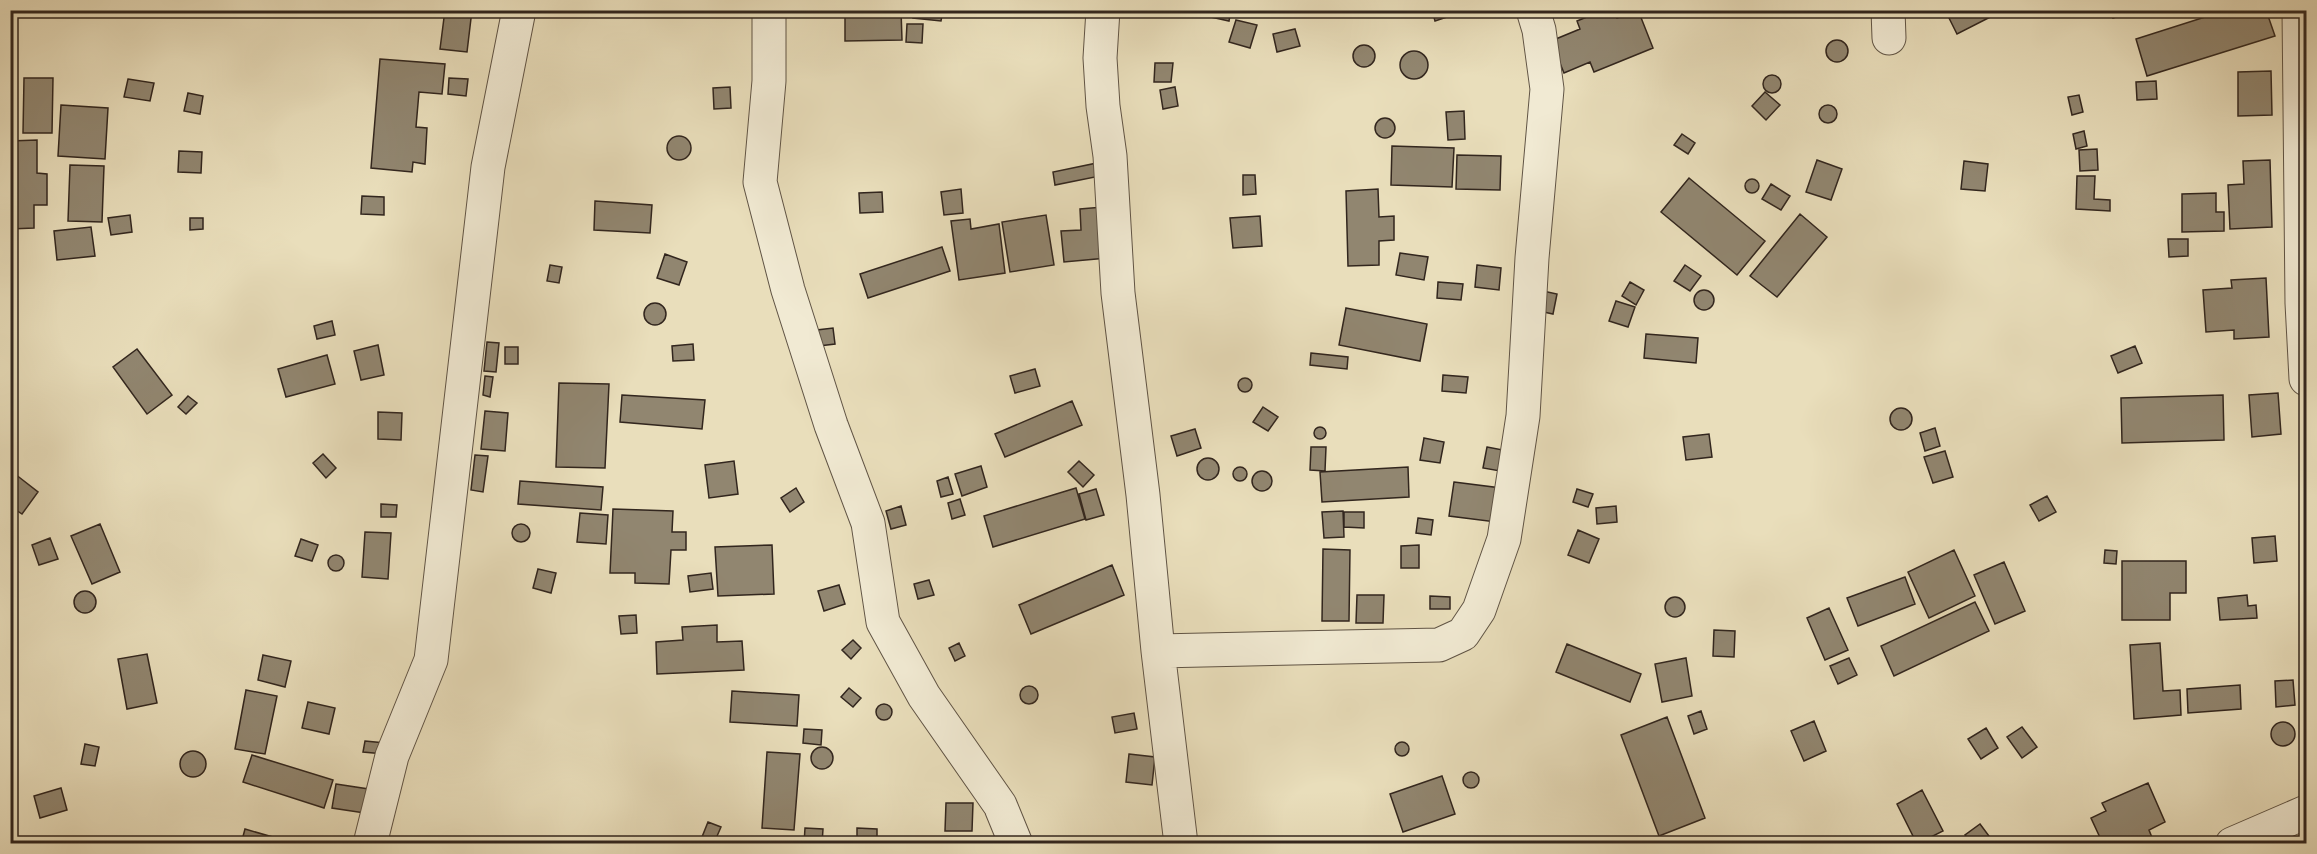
<svg xmlns="http://www.w3.org/2000/svg" width="2317" height="854" font-family="Alegreya,serif">
<style>
.building{fill:#918670;stroke:#32261e;stroke-width:1.5}
.lines{fill:none;stroke-linecap:round;stroke-linejoin:round}
.minor-casing{stroke:#605445;stroke-width:35}
.minor{stroke:#f1ead3;stroke-width:33}
</style>
<rect width="100%" height="100%" fill="#e9debb"/>
<filter id="stains"><feTurbulence type="fractalNoise" baseFrequency=".00333" numOctaves="4"/><feColorMatrix values="0 0 0 0 .2 0 0 0 0 .09 0 0 0 0 .02 0 0 0 .5 -.17"/></filter>
<radialGradient id="worn" r=".72"><stop offset=".6" stop-color="#630" stop-opacity="0"/><stop offset="1" stop-color="#630" stop-opacity=".3"/></radialGradient>
<path class="building" d="M 109,10 L 132,10 L 132,14 L 109,16 Z
M 445,10 L 472,10 L 467,52 L 440,49 Z
M 845,10 L 901,10 L 902,40 L 845,41 Z
M 914,10 L 943,10 L 941,21 L 913,18 Z
M 1207,10 L 1231,10 L 1229,21 L 1206,16 Z
M 1432,10 L 1465,10 L 1465,11 L 1435,21 Z
M 1544,10 L 1570,10 L 1548,20 Z
M 1604,10 L 1613,10 L 1617,18 L 1638,10 L 1653,48 L 1594,72 L 1590,62 L 1564,73 L 1551,41 L 1580,29 L 1577,21 Z
M 1945,10 L 2004,10 L 1957,34 Z
M 2111,10 L 2135,10 L 2135,11 L 2113,18 Z
M 2227,10 L 2266,10 L 2275,36 L 2147,76 L 2136,39 Z
M 1236,20 L 1257,25 L 1250,48 L 1229,42 Z
M 10,22 L 14,22 L 16,43 L 10,44 Z
M 907,24 L 923,24 L 922,43 L 906,42 Z
M 1295,29 L 1300,46 L 1277,52 L 1273,34 Z
M1826 51a11 11 0 1 1 22 0a11 11 0 1 1-22 0Z
M1353 56a11 11 0 1 1 22 0a11 11 0 1 1-22 0Z
M1400 65a14 14 0 1 1 28 0a14 14 0 1 1-28 0Z
M 380,59 L 445,64 L 442,94 L 419,92 L 416,127 L 427,128 L 425,164 L 413,162 L 412,172 L 371,168 Z
M 1155,63 L 1173,63 L 1171,82 L 1154,82 Z
M 2271,71 L 2272,115 L 2238,116 L 2238,72 Z
M1763 84a9 9 0 1 1 18 0a9 9 0 1 1-18 0Z
M 24,78 L 53,78 L 52,133 L 23,133 Z
M 449,78 L 468,79 L 466,96 L 448,94 Z
M 128,79 L 154,83 L 150,101 L 124,97 Z
M 2156,81 L 2157,99 L 2137,100 L 2136,82 Z
M 730,87 L 731,108 L 714,109 L 713,88 Z
M 1175,87 L 1178,106 L 1163,109 L 1160,90 Z
M 1765,92 L 1780,105 L 1766,120 L 1752,106 Z
M 188,93 L 203,96 L 200,114 L 184,111 Z
M 2079,95 L 2083,112 L 2072,115 L 2068,97 Z
M1819 114a9 9 0 1 1 18 0a9 9 0 1 1-18 0Z
M 61,105 L 108,108 L 105,159 L 58,156 Z
M 1464,111 L 1465,139 L 1448,140 L 1446,112 Z
M1375 128a10 10 0 1 1 20 0a10 10 0 1 1-20 0Z
M 2084,131 L 2087,146 L 2076,149 L 2073,134 Z
M 1682,134 L 1695,143 L 1688,154 L 1674,145 Z
M667 148a12 12 0 1 1 24 0a12 12 0 1 1-24 0Z
M 37,140 L 37,173 L 47,174 L 47,205 L 34,205 L 34,228 L 10,229 L 10,141 Z
M 1392,146 L 1454,148 L 1452,187 L 1391,185 Z
M 2097,149 L 2098,170 L 2080,171 L 2079,150 Z
M 179,151 L 202,152 L 201,173 L 178,172 Z
M 1457,155 L 1501,156 L 1500,190 L 1456,189 Z
M 1817,160 L 1842,169 L 1831,200 L 1806,192 Z
M 2270,160 L 2272,227 L 2230,229 L 2228,185 L 2244,184 L 2243,161 Z
M 1964,161 L 1988,164 L 1985,191 L 1961,189 Z
M 1097,163 L 1100,176 L 1055,185 L 1053,172 Z
M 70,165 L 104,166 L 102,222 L 68,221 Z
M 1243,175 L 1255,175 L 1256,194 L 1243,195 Z
M 2077,176 L 2095,176 L 2094,199 L 2110,200 L 2110,211 L 2076,209 Z
M 1689,178 L 1765,241 L 1737,275 L 1661,212 Z
M1745 186a7 7 0 1 1 14 0a7 7 0 1 1-14 0Z
M 1771,184 L 1790,196 L 1781,210 L 1762,199 Z
M 961,189 L 963,213 L 944,215 L 941,192 Z
M 1378,189 L 1379,217 L 1394,216 L 1394,240 L 1379,241 L 1379,265 L 1348,266 L 1346,191 Z
M 882,192 L 883,212 L 860,213 L 859,193 Z
M 2216,193 L 2216,212 L 2224,212 L 2224,231 L 2182,232 L 2182,194 Z
M 362,196 L 384,197 L 384,215 L 361,214 Z
M 595,201 L 652,205 L 650,233 L 594,230 Z
M 1103,207 L 1107,258 L 1064,262 L 1061,231 L 1081,230 L 1080,209 Z
M 1800,214 L 1827,237 L 1777,297 L 1750,276 Z
M 130,215 L 132,232 L 111,235 L 108,218 Z
M 1046,215 L 1054,265 L 1010,272 L 1002,222 Z
M 1260,216 L 1262,246 L 1233,248 L 1230,218 Z
M 190,218 L 203,218 L 203,229 L 190,230 Z
M 970,219 L 971,229 L 999,224 L 1005,273 L 959,280 L 951,221 Z
M 91,227 L 95,256 L 57,260 L 54,231 Z
M 2168,239 L 2188,239 L 2188,256 L 2169,257 Z
M 942,247 L 950,271 L 868,298 L 860,274 Z
M 1400,253 L 1428,257 L 1424,280 L 1396,275 Z
M 665,254 L 687,262 L 679,285 L 657,278 Z
M 550,265 L 562,267 L 559,283 L 547,281 Z
M 1477,265 L 1501,268 L 1499,290 L 1475,287 Z
M 1685,265 L 1701,276 L 1690,291 L 1674,281 Z
M 2266,278 L 2269,337 L 2234,339 L 2234,330 L 2206,332 L 2203,290 L 2232,288 L 2231,280 Z
M 1438,282 L 1463,284 L 1461,300 L 1437,298 Z
M 1630,282 L 1644,290 L 1636,305 L 1622,296 Z
M1694 300a10 10 0 1 1 20 0a10 10 0 1 1-20 0Z
M 1543,291 L 1557,294 L 1553,314 L 1539,311 Z
M 1616,301 L 1635,307 L 1628,327 L 1609,321 Z
M644 314a11 11 0 1 1 22 0a11 11 0 1 1-22 0Z
M 1346,308 L 1427,324 L 1420,361 L 1339,345 Z
M 332,321 L 335,335 L 317,339 L 314,326 Z
M 833,328 L 835,344 L 819,346 L 817,330 Z
M 1646,334 L 1698,338 L 1696,363 L 1644,358 Z
M 487,342 L 499,343 L 496,372 L 484,371 Z
M 693,344 L 694,360 L 673,361 L 672,346 Z
M 378,345 L 384,375 L 361,380 L 354,351 Z
M 2135,346 L 2142,363 L 2118,373 L 2111,356 Z
M 505,347 L 518,347 L 518,364 L 505,364 Z
M 137,349 L 172,395 L 147,414 L 113,367 Z
M 1311,353 L 1348,357 L 1347,369 L 1310,365 Z
M 327,355 L 335,384 L 286,397 L 278,369 Z
M 1035,369 L 1040,386 L 1015,393 L 1010,376 Z
M 1443,375 L 1468,377 L 1466,393 L 1442,391 Z
M 485,376 L 493,377 L 490,397 L 483,395 Z
M1238 385a7 7 0 1 1 14 0a7 7 0 1 1-14 0Z
M 559,383 L 609,384 L 605,468 L 556,467 Z
M 2278,393 L 2281,434 L 2252,437 L 2249,395 Z
M 622,395 L 705,400 L 702,429 L 620,422 Z
M 2223,395 L 2224,440 L 2122,443 L 2121,398 Z
M 188,396 L 197,403 L 186,414 L 178,407 Z
M 1072,401 L 1082,425 L 1005,457 L 995,434 Z
M 1263,407 L 1278,417 L 1268,431 L 1253,422 Z
M1890 419a11 11 0 1 1 22 0a11 11 0 1 1-22 0Z
M 485,411 L 508,413 L 505,451 L 481,449 Z
M 378,412 L 402,413 L 401,440 L 378,439 Z
M1314 433a6 6 0 1 1 12 0a6 6 0 1 1-12 0Z
M 1935,428 L 1940,446 L 1925,451 L 1920,433 Z
M 1195,429 L 1201,448 L 1177,456 L 1171,436 Z
M 1709,434 L 1712,457 L 1686,460 L 1683,437 Z
M 1424,438 L 1444,442 L 1440,463 L 1420,460 Z
M 1311,447 L 1326,447 L 1325,471 L 1310,470 Z
M 1487,447 L 1503,450 L 1500,471 L 1483,468 Z
M 1945,451 L 1953,477 L 1933,483 L 1924,457 Z
M 323,454 L 336,468 L 326,478 L 313,463 Z
M 475,455 L 488,456 L 483,492 L 471,490 Z
M1197 469a11 11 0 1 1 22 0a11 11 0 1 1-22 0Z
M 734,461 L 738,494 L 709,498 L 705,465 Z
M 1079,461 L 1094,475 L 1083,487 L 1068,472 Z
M 981,466 L 987,487 L 962,496 L 955,474 Z
M 1408,467 L 1409,497 L 1322,502 L 1320,472 Z
M1233 474a7 7 0 1 1 14 0a7 7 0 1 1-14 0Z
M1252 481a10 10 0 1 1 20 0a10 10 0 1 1-20 0Z
M 15,474 L 38,492 L 22,514 L 10,506 L 10,480 Z
M 948,477 L 953,494 L 941,497 L 937,481 Z
M 520,481 L 603,487 L 601,510 L 518,504 Z
M 1454,482 L 1501,488 L 1496,522 L 1449,516 Z
M 796,488 L 804,502 L 790,512 L 781,498 Z
M 1076,488 L 1085,519 L 993,547 L 984,516 Z
M 1096,489 L 1104,515 L 1086,520 L 1079,494 Z
M 1577,489 L 1593,494 L 1588,507 L 1573,502 Z
M 2047,496 L 2056,512 L 2039,521 L 2030,505 Z
M 960,499 L 965,515 L 952,519 L 948,503 Z
M 381,504 L 397,505 L 396,517 L 381,517 Z
M 901,506 L 906,525 L 891,529 L 886,511 Z
M 1616,506 L 1617,522 L 1597,524 L 1596,508 Z
M 613,509 L 673,511 L 672,532 L 686,532 L 686,550 L 671,550 L 669,584 L 635,583 L 635,573 L 610,573 Z
M 1343,511 L 1344,537 L 1324,538 L 1322,512 Z
M 1344,512 L 1364,512 L 1364,528 L 1344,527 Z
M 580,513 L 608,515 L 606,544 L 577,542 Z
M 1418,518 L 1433,520 L 1431,535 L 1416,533 Z
M512 533a9 9 0 1 1 18 0a9 9 0 1 1-18 0Z
M 100,524 L 120,572 L 92,584 L 71,536 Z
M 1578,530 L 1599,539 L 1589,563 L 1568,555 Z
M 365,532 L 391,533 L 388,579 L 362,577 Z
M 2275,536 L 2277,561 L 2254,563 L 2252,538 Z
M 50,538 L 58,559 L 39,565 L 32,545 Z
M 301,539 L 318,545 L 312,561 L 295,556 Z
M 772,545 L 774,594 L 718,596 L 715,547 Z
M 1419,545 L 1419,568 L 1401,568 L 1401,546 Z
M 1323,549 L 1350,550 L 1349,621 L 1322,621 Z
M 1954,550 L 1975,596 L 1929,618 L 1908,572 Z
M 2105,550 L 2117,551 L 2116,564 L 2104,563 Z
M328 563a8 8 0 1 1 16 0a8 8 0 1 1-16 0Z
M 2122,561 L 2186,561 L 2186,593 L 2170,593 L 2170,620 L 2122,620 Z
M 2004,562 L 2025,611 L 1995,624 L 1974,575 Z
M 1112,565 L 1124,595 L 1031,634 L 1019,605 Z
M 538,569 L 556,573 L 551,593 L 533,588 Z
M 711,573 L 713,589 L 690,592 L 688,576 Z
M 1905,577 L 1915,604 L 1858,626 L 1847,598 Z
M 929,580 L 934,595 L 918,599 L 914,584 Z
M 839,585 L 845,604 L 824,611 L 818,591 Z
M74 602a11 11 0 1 1 22 0a11 11 0 1 1-22 0Z
M 1357,595 L 1384,595 L 1383,623 L 1356,623 Z
M 2247,595 L 2248,606 L 2256,605 L 2257,618 L 2220,620 L 2218,598 Z
M 1430,596 L 1450,597 L 1450,609 L 1430,609 Z
M1665 607a10 10 0 1 1 20 0a10 10 0 1 1-20 0Z
M 1975,602 L 1989,631 L 1894,676 L 1881,646 Z
M 1829,608 L 1848,650 L 1825,660 L 1807,618 Z
M 636,615 L 637,633 L 621,634 L 619,616 Z
M 717,625 L 717,642 L 742,641 L 744,670 L 657,674 L 656,642 L 683,640 L 682,627 Z
M 1714,630 L 1735,631 L 1734,657 L 1713,656 Z
M 853,640 L 861,648 L 851,659 L 842,650 Z
M 959,643 L 965,656 L 955,661 L 949,648 Z
M 2160,643 L 2163,691 L 2180,690 L 2181,715 L 2134,719 L 2130,645 Z
M 1567,644 L 1641,674 L 1630,702 L 1556,672 Z
M 147,654 L 157,703 L 127,709 L 118,659 Z
M 263,655 L 291,661 L 285,687 L 258,680 Z
M 1686,658 L 1692,696 L 1662,702 L 1655,664 Z
M 1849,658 L 1857,675 L 1838,684 L 1830,666 Z
M 10,659 L 13,659 L 16,682 L 10,683 Z
M 2293,680 L 2295,705 L 2276,707 L 2275,681 Z
M 2240,685 L 2241,709 L 2188,713 L 2187,689 Z
M1020 695a9 9 0 1 1 18 0a9 9 0 1 1-18 0Z
M 849,688 L 861,698 L 853,707 L 841,697 Z
M 246,690 L 277,696 L 265,754 L 235,749 Z
M 732,691 L 799,695 L 797,726 L 730,722 Z
M 308,702 L 335,708 L 329,734 L 302,728 Z
M876 712a8 8 0 1 1 16 0a8 8 0 1 1-16 0Z
M 1701,711 L 1707,729 L 1694,734 L 1688,716 Z
M 1134,713 L 1137,729 L 1115,733 L 1112,717 Z
M 1667,717 L 1705,818 L 1659,836 L 1621,735 Z
M 1814,721 L 1826,751 L 1804,761 L 1791,731 Z
M2271 734a12 12 0 1 1 24 0a12 12 0 1 1-24 0Z
M 2022,727 L 2037,747 L 2022,758 L 2007,737 Z
M 1986,728 L 1998,748 L 1981,759 L 1968,739 Z
M 804,729 L 822,730 L 821,745 L 803,743 Z
M 365,741 L 385,743 L 384,754 L 363,752 Z
M1395 749a7 7 0 1 1 14 0a7 7 0 1 1-14 0Z
M 85,744 L 99,747 L 95,766 L 81,764 Z
M811 758a11 11 0 1 1 22 0a11 11 0 1 1-22 0Z
M180 764a13 13 0 1 1 26 0a13 13 0 1 1-26 0Z
M 767,752 L 800,754 L 794,830 L 762,828 Z
M 1129,754 L 1155,757 L 1152,785 L 1126,782 Z
M 252,755 L 333,780 L 324,808 L 243,782 Z
M1463 780a8 8 0 1 1 16 0a8 8 0 1 1-16 0Z
M 1442,776 L 1455,814 L 1403,832 L 1390,794 Z
M 2148,783 L 2165,822 L 2149,830 L 2153,840 L 2146,844 L 2132,844 L 2129,837 L 2115,844 L 2103,844 L 2091,818 L 2106,811 L 2102,803 Z
M 336,784 L 375,790 L 371,814 L 332,808 Z
M 61,788 L 67,810 L 40,818 L 34,796 Z
M 1922,790 L 1943,831 L 1917,844 L 1897,804 Z
M 946,803 L 973,803 L 972,831 L 945,831 Z
M 708,822 L 721,827 L 714,843 L 702,837 Z
M 1980,824 L 1992,840 L 1987,844 L 1971,844 L 1965,835 Z
M 805,828 L 823,829 L 822,844 L 804,844 Z
M 857,828 L 877,829 L 877,844 L 857,844 Z
M 245,829 L 297,844 L 241,844 Z"/>
<g class="lines">
<g class="minor-casing">
<path id="minor" d="M 769,10 L 769,81 L 760,182 L 788,290 L 831,425 L 868,523 L 883,622 L 924,696 L 1000,805 L 1016,844
M 1103,10 L 1100,58 L 1103,106 L 1110,156 L 1118,293 L 1143,495 L 1158,651 L 1181,844
M 1888,10 L 1889,38
M 2299,10 L 2302,303 L 2306,379
M 1158,651 L 1439,645 L 1463,634 L 1479,610 L 1504,539 L 1523,416 L 1532,258 L 1547,89 L 1539,30 L 1533,10
M 370,844 L 392,756 L 431,660 L 488,167 L 519,10
M 2232,844 L 2306,812"/>
</g>
<use href="#minor" class="minor"/>
</g>
<rect width="2317" height="854" fill="none" stroke="#e9debb" stroke-width="36"/>
<rect x="12" y="12" width="2293" height="830" fill="none" stroke="#32261e" stroke-width="3"/>
<rect x="18" y="18" width="2281" height="818" fill="none" stroke="#32261e" stroke-width="1.5"/>
<rect width="100%" height="100%" filter="url(#stains)"/>
<rect width="100%" height="100%" fill="url(#worn)"/>
</svg>
